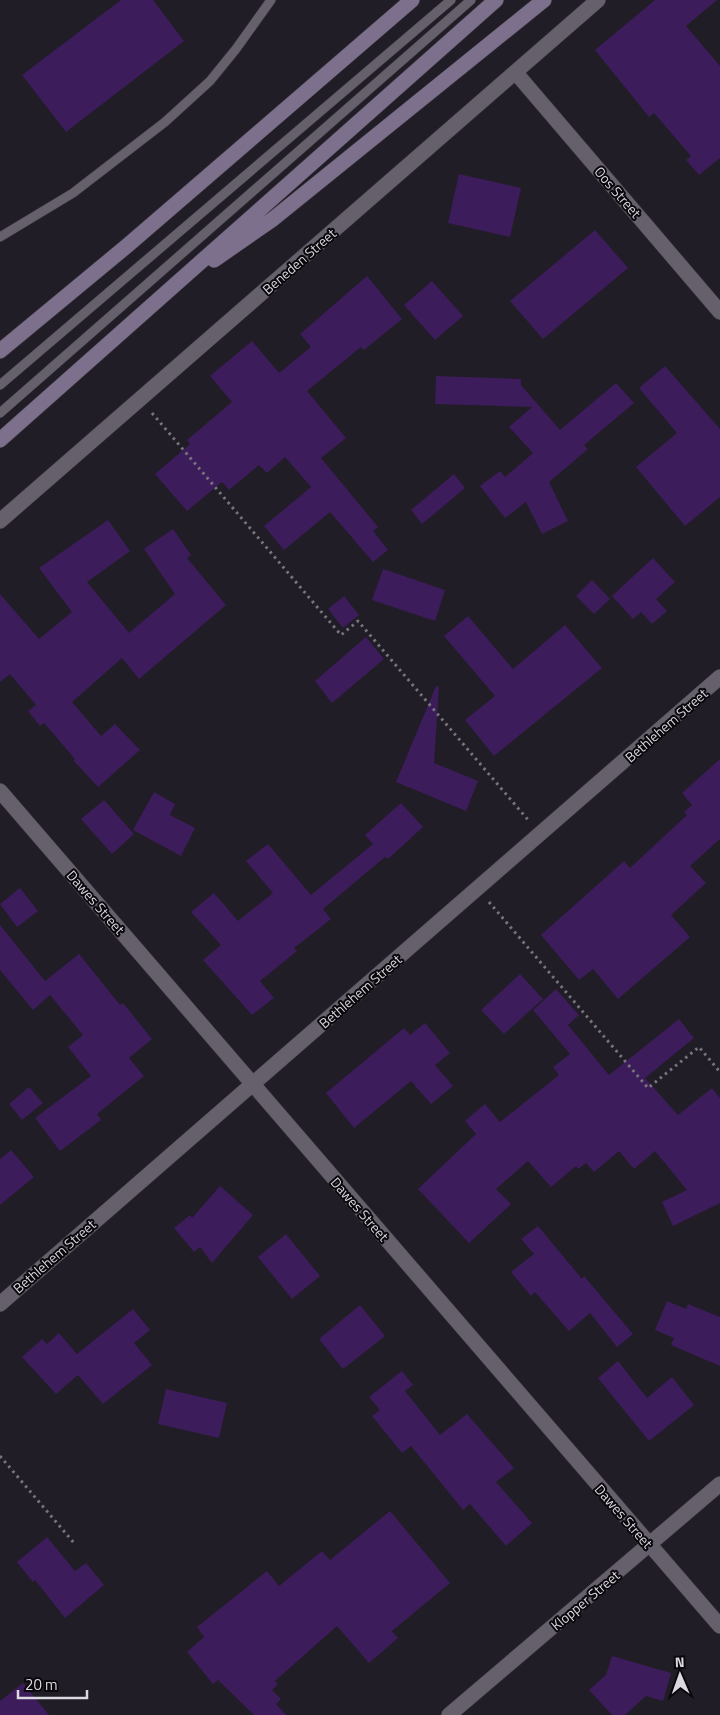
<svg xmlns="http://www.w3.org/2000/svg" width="720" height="1715" font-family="'Titillium Web',sans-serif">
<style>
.building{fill:#3c1c5b}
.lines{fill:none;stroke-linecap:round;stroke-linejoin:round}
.lane-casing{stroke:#3d3941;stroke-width:10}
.street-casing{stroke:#3d3941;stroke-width:16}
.secondary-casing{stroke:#3d3941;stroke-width:16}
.path{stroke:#77747b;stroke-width:3;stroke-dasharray:2.5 4;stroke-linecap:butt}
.lane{stroke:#65606b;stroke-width:9}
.street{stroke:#65606b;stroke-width:15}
.secondary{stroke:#7d708d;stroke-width:15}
.labels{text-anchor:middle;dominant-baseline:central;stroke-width:4;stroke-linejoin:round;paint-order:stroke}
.street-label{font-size:14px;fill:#dbd9df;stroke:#0a080c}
</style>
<rect width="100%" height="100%" fill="#211d26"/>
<path class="building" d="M 121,0 L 153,0 L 184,41 L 66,132 L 22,75 Z
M 655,0 L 717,0 L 686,26 L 720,66 L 720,158 L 699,175 L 686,160 L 691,156 L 654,113 L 649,117 L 595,50 Z
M 459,174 L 521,188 L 510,237 L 448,223 Z
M 595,230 L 628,268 L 543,339 L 510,301 Z
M 367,276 L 402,319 L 364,350 L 361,347 L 307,391 L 346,438 L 321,458 L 378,527 L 373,531 L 388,550 L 373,562 L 330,512 L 284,550 L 264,526 L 311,487 L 285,457 L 267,473 L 259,465 L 229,490 L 222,482 L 187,511 L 155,474 L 190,444 L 187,440 L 232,402 L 210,376 L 252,341 L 279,373 L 311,347 L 300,334 Z
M 432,281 L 463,316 L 435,340 L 404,305 Z
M 665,366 L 720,429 L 720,497 L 685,526 L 636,467 L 677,433 L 639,388 Z
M 436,376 L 521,379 L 521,385 L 560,430 L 616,383 L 634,403 L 584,445 L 588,449 L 549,482 L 568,521 L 542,534 L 526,502 L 505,518 L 480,486 L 500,471 L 505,477 L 533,453 L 509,427 L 532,407 L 435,404 Z
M 454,474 L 465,488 L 422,524 L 411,510 Z
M 108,520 L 130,551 L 87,582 L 129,633 L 175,594 L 144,549 L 173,529 L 191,555 L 187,558 L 226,605 L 139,679 L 122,658 L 72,702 L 101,736 L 115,724 L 140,750 L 98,787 L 73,760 L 75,759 L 44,723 L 40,726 L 28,711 L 36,705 L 10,674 L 0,682 L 0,594 L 39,639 L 72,612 L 39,568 Z
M 653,558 L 675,582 L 656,599 L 667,611 L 652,624 L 641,612 L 633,619 L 612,596 Z
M 383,569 L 445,590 L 435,621 L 372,600 Z
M 592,580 L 610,599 L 594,614 L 576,596 Z
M 344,596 L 359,615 L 343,628 L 328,609 Z
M 468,616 L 513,669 L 565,625 L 602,668 L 494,756 L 465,720 L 495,696 L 444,636 Z
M 366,637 L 384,659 L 332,703 L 315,681 Z
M 436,686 L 439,687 L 434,763 L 478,781 L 466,811 L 396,782 Z
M 720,759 L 720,839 L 690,866 L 706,883 L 671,915 L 690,937 L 618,999 L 593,969 L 579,980 L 541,935 L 624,861 L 630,868 L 687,815 L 684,812 L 692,805 L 682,793 Z
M 154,792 L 175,804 L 170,815 L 195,828 L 181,856 L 133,830 Z
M 104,800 L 134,834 L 112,854 L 81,819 Z
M 401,803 L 423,827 L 388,859 L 385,857 L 323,909 L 331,919 L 294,948 L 297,951 L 260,981 L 274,998 L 252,1015 L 203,960 L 221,945 L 191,912 L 214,893 L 238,921 L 273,893 L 246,861 L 268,844 L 311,895 L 373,844 L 365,835 Z
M 20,888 L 38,911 L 17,927 L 0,904 Z
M 0,925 L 45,981 L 79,954 L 120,1005 L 123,1003 L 152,1039 L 129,1058 L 144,1076 L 97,1114 L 101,1120 L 60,1151 L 35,1118 L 91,1076 L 68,1047 L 83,1035 L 50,995 L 33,1010 L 0,970 Z
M 520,974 L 543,999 L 504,1034 L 481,1010 Z
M 556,989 L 579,1015 L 568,1025 L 609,1075 L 679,1019 L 694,1038 L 645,1078 L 678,1115 L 712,1088 L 720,1098 L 720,1203 L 673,1226 L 662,1202 L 687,1190 L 655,1151 L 634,1169 L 619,1151 L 594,1172 L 586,1163 L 578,1169 L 576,1166 L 551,1187 L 528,1161 L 496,1189 L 511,1204 L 469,1243 L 418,1189 L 476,1134 L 465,1121 L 485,1104 L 500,1122 L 559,1075 L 553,1067 L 570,1054 L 533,1010 Z
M 425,1023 L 450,1053 L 435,1065 L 453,1086 L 431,1104 L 411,1081 L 354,1128 L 326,1093 L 404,1028 L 410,1035 Z
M 29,1087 L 43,1103 L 22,1120 L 9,1104 Z
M 11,1150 L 34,1177 L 0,1205 L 0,1159 Z
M 220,1186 L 253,1215 L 212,1263 L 200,1247 L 194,1252 L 174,1228 L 190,1215 L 192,1218 Z
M 538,1226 L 582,1279 L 584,1276 L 633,1334 L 617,1347 L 590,1313 L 569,1331 L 535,1292 L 531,1296 L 511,1272 L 534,1254 L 521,1239 Z
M 286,1234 L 320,1276 L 292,1299 L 258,1257 Z
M 667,1301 L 686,1309 L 688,1304 L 720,1317 L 720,1366 L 671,1345 L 674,1338 L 655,1330 Z
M 360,1305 L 385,1336 L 343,1369 L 319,1339 Z
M 133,1309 L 150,1330 L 134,1343 L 152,1365 L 103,1404 L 78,1375 L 56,1394 L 22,1357 L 42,1339 L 47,1344 L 59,1333 L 77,1354 Z
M 618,1361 L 647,1398 L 672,1377 L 694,1405 L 649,1441 L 598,1378 Z
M 402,1371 L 413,1385 L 405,1391 L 440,1435 L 467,1414 L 514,1468 L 496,1482 L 532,1523 L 506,1546 L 470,1504 L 463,1510 L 411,1446 L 402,1453 L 372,1416 L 380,1410 L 369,1397 Z
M 166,1389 L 227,1403 L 219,1438 L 158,1424 Z
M 390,1511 L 450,1583 L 392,1631 L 398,1638 L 369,1663 L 337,1626 L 275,1681 L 278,1684 L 272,1690 L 281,1699 L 276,1704 L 286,1715 L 254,1715 L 218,1680 L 213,1684 L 187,1652 L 204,1637 L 197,1627 L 267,1571 L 279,1586 L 322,1551 L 330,1560 Z
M 47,1537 L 75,1571 L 86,1563 L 104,1585 L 65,1618 L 35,1580 L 33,1582 L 17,1562 Z
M 612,1656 L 671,1673 L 663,1701 L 646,1696 L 625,1715 L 612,1715 L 589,1690 L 606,1675 Z
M 23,1683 L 49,1715 L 0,1715 L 0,1701 Z"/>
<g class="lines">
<g class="lane-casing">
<path id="lane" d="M 0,237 L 73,193 L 165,122 L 210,81 L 236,49 L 271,0
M 0,385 L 451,0
M 0,413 L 471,0"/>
</g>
<g class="street-casing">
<path id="street" d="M 516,73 L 720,312
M 0,521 L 598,0
M 0,791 L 720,1626
M 0,1304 L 720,677
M 449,1715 L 720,1484"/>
</g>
<g class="secondary-casing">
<path id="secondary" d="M 214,260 L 273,219 L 544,0
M 0,351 L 128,245 L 412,0
M 0,440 L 496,0"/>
</g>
<path class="path" d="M 152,413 L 341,635 L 358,621 L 529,821
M 489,902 L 648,1088 L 699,1047 L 720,1072
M 0,1456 L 74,1543"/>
<use href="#lane" class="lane"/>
<use href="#street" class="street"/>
<use href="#secondary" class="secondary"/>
</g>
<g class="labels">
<g class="street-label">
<text transform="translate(618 192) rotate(49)">Oos Street</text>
<text transform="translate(299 261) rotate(-41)">Beneden Street</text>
<text transform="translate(666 725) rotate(-41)">Bethlehem Street</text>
<text transform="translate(96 902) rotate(49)">Dawes Street</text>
<text transform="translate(360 991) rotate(-41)">Bethlehem Street</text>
<text transform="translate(360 1209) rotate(49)">Dawes Street</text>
<text transform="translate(54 1256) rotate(-41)">Bethlehem Street</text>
<text transform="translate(624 1516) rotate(49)">Dawes Street</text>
<text transform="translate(585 1600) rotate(-40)">Klopper Street</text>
</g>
</g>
<g transform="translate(680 1675) rotate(358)" stroke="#0a080c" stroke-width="4" paint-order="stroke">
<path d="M0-4L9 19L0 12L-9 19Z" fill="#dbd9df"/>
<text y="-8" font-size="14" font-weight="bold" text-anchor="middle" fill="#dbd9df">N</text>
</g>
<path d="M18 1690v8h69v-8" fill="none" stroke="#dbd9df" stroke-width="2.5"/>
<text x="25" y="1690" font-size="15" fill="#dbd9df" stroke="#0a080c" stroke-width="4" paint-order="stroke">20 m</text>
</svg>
